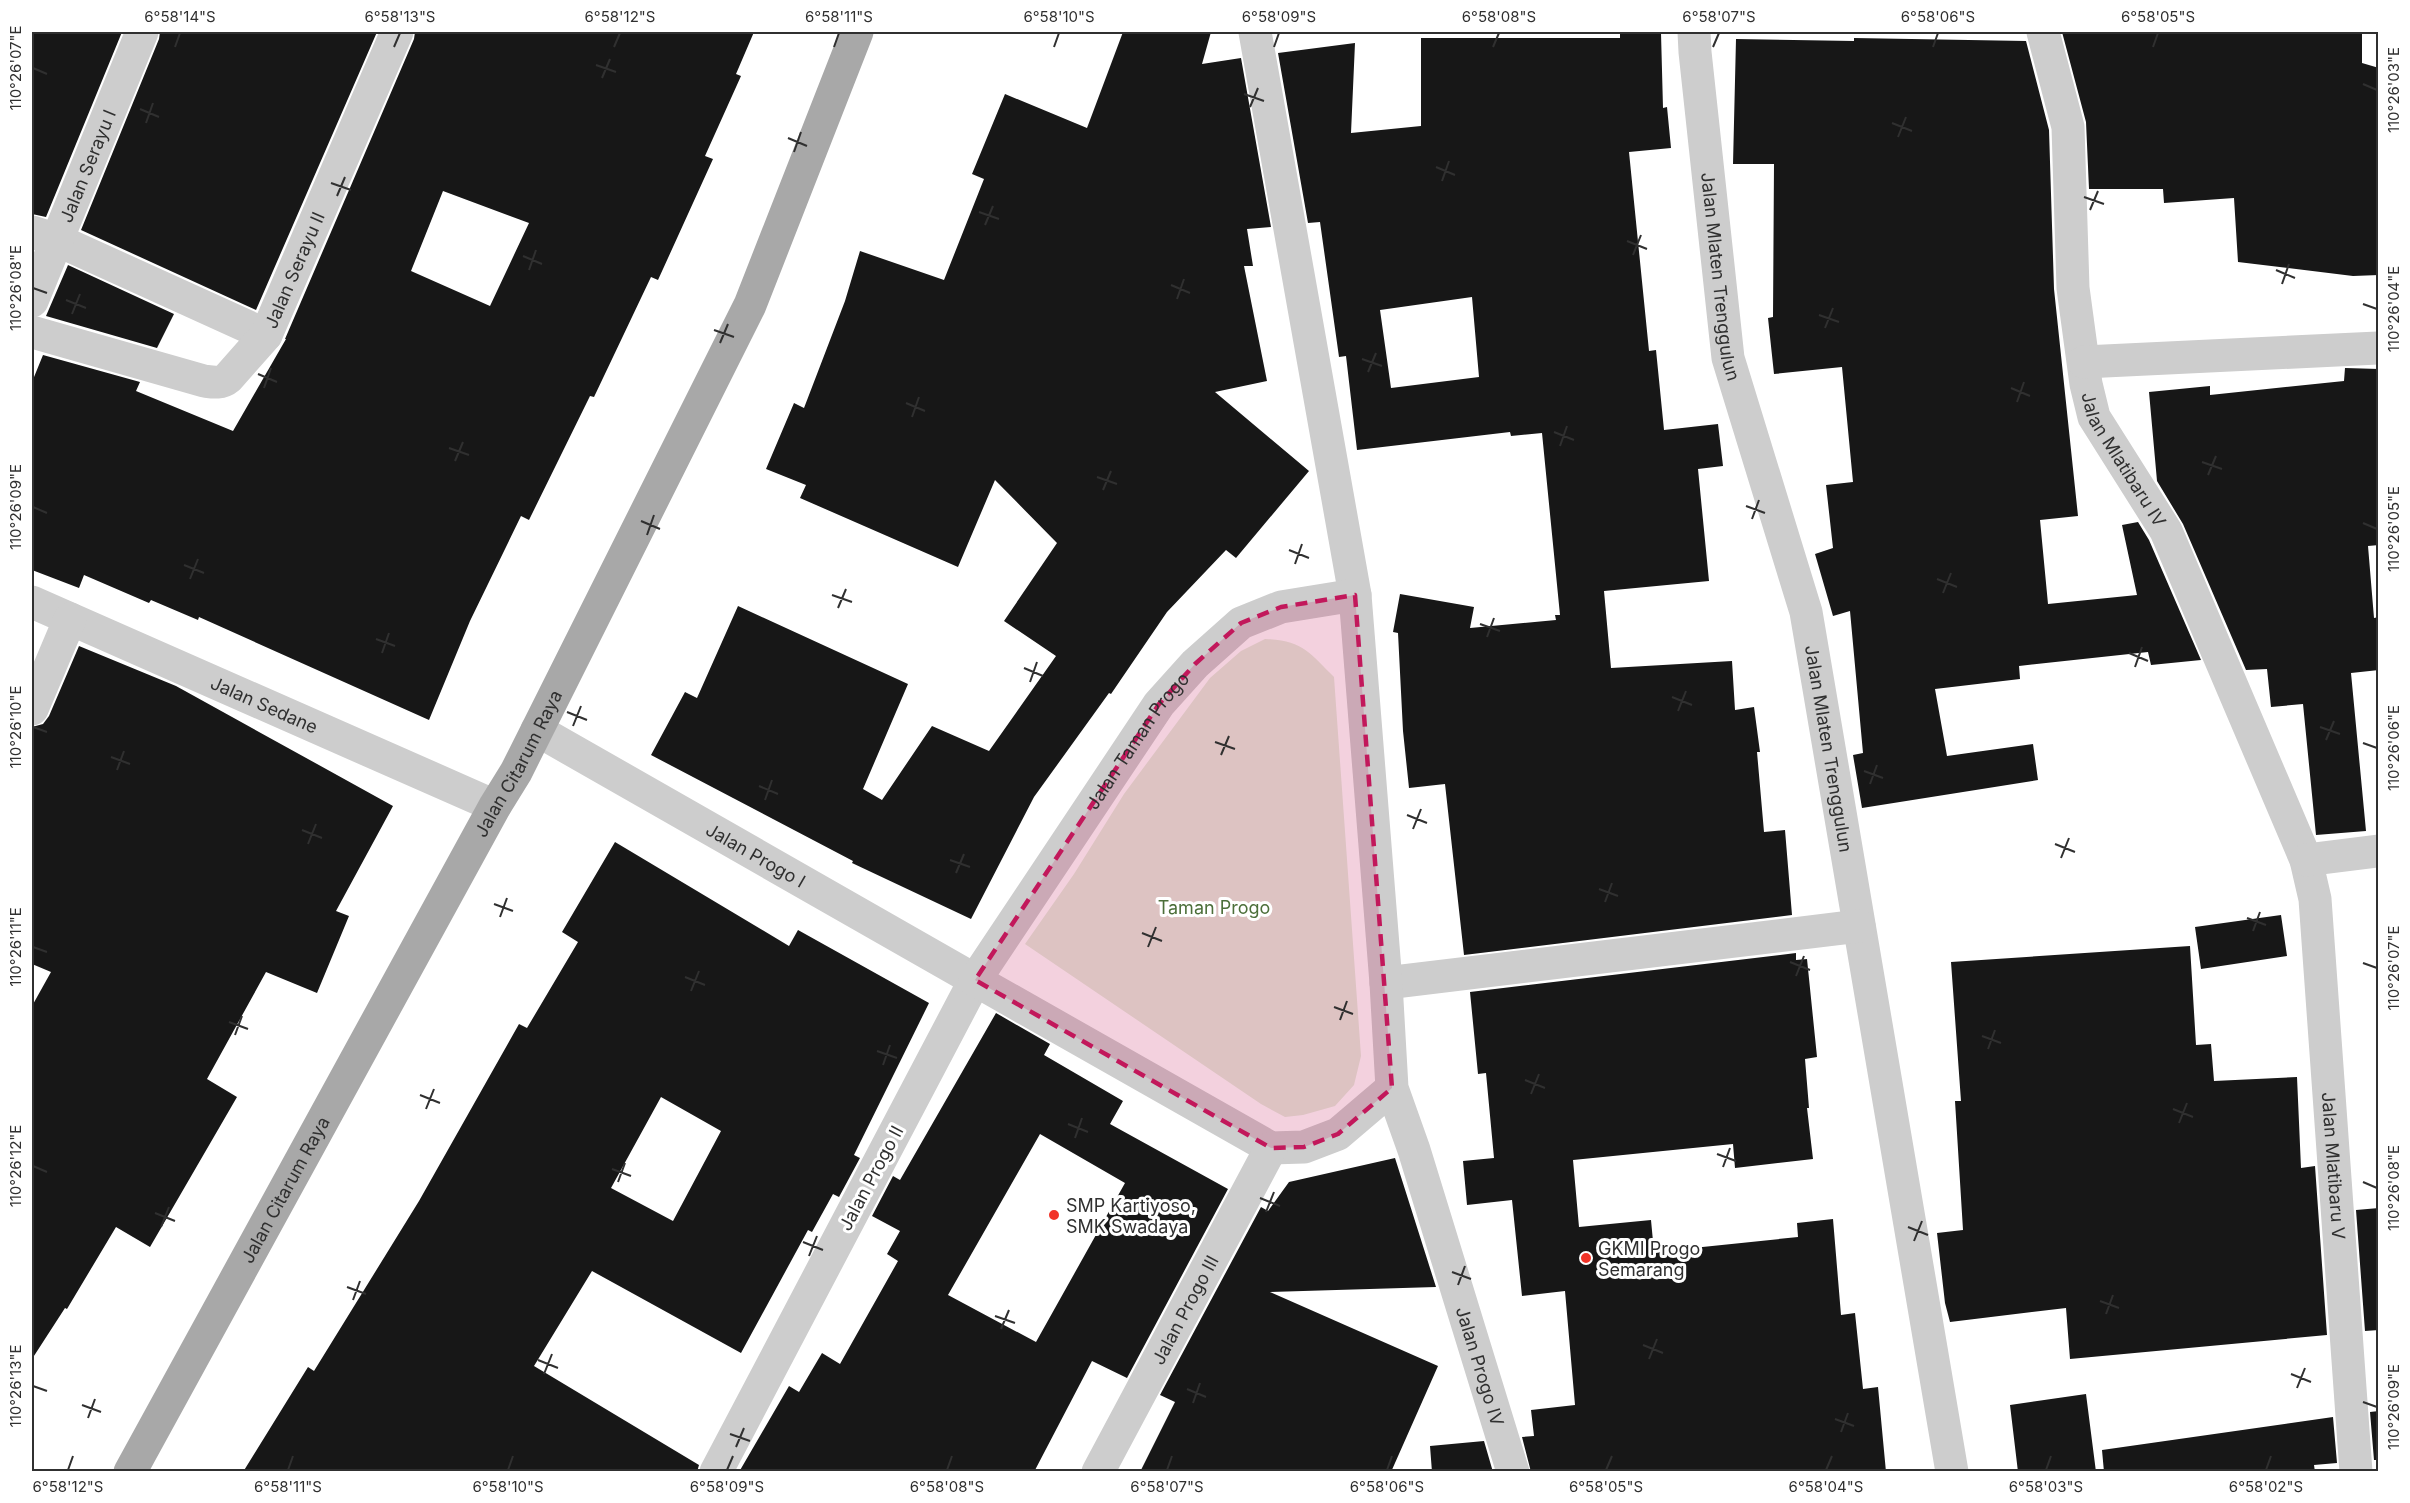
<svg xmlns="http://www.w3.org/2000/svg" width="2410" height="1503" font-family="Inter,sans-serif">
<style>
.park{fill:#e4eedd}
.building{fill:#171717;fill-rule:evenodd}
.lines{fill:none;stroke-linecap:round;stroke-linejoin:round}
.street{stroke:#cdcdcd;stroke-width:33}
.primary{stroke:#a8a8a8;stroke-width:33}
.marked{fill:#c2185b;fill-opacity:0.2;stroke:#c2185b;stroke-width:4.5;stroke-dasharray:12 8;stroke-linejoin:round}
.ticks{fill:none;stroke:#303030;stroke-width:2}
.poi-dot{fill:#f13328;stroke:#fff;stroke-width:2}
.labels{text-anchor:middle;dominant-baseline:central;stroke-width:6;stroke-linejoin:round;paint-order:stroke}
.street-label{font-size:18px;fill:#303030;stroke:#fff}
.park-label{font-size:18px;fill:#4c6f3a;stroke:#fff}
.poi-label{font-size:18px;fill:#303030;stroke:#fff;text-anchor:start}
.neatline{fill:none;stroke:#303030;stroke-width:2}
.ticks-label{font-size:15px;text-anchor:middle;fill:#303030}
</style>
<rect width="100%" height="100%" fill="#fff"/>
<path class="park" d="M 1265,639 C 1302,640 1310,653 1334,677 L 1361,1056 L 1354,1085 L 1335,1106 L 1303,1115 L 1285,1117 L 1261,1104 L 1025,944 L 1074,874 L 1124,794 L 1210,678 L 1241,651 Z"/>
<path class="building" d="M 32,32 L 122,32 L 46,217 L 32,214 Z
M 160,32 L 377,32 L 256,310 L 81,230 L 159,39 Z
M 415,32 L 754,32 L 736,74 L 741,76 L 705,156 L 713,159 L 658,280 L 651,277 L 594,397 L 590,396 L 529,520 L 521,516 L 470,621 L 429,720 L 199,617 L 198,620 L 151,600 L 149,603 L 84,575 L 79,588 L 32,570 L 32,382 L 43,355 L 140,382 L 136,391 L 233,431 L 286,339 L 285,339 L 414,39 ZM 443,191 L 529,223 L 490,306 L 411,271 Z
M 1123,32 L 1211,32 L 1202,64 L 1241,58 L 1271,227 L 1247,229 L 1253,266 L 1244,266 L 1267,381 L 1215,392 L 1309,471 L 1236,558 L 1226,550 L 1167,612 L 1111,694 L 1109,693 L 1034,797 L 971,919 L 852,863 L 853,861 L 651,755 L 685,692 L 697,698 L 738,606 L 908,684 L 863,789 L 882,800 L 932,726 L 989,751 L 1056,656 L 1004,621 L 1057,543 L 995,480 L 958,567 L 800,498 L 806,485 L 766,469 L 794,403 L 804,408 L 845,301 L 860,251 L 944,280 L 984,179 L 972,174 L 1005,94 L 1087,128 Z
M 2062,32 L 2362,32 L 2362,63 L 2379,68 L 2379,275 L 2353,276 L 2238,262 L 2234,198 L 2164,203 L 2163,189 L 2089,189 L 2086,122 Z
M 1661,33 L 1663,108 L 1667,107 L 1671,148 L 1629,152 L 1649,351 L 1656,350 L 1664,430 L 1718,424 L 1723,466 L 1698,469 L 1709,581 L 1604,591 L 1611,668 L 1732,661 L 1735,710 L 1754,707 L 1760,752 L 1757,752 L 1764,832 L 1785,830 L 1792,915 L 1464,955 L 1445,784 L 1409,788 L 1403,731 L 1398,633 L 1393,632 L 1400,594 L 1474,607 L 1470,628 L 1556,620 L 1555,615 L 1560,615 L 1542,433 L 1511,436 L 1510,432 L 1357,450 L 1346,356 L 1339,357 L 1320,222 L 1308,223 L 1278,53 L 1355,43 L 1351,133 L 1421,126 L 1421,38 L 1620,38 L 1620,34 ZM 1472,297 L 1479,377 L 1391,388 L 1380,310 Z
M 1854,38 L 2026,41 L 2049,130 L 2054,289 L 2078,516 L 2040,520 L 2048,604 L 2137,595 L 2122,525 L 2138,522 L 2149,540 L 2201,660 L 2151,665 L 2148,652 L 2019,666 L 2020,679 L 1935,689 L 1947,756 L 2033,744 L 2038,780 L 1862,808 L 1853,755 L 1863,753 L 1850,611 L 1833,616 L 1815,554 L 1833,548 L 1826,485 L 1853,482 L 1842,367 L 1774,374 L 1768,318 L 1773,317 L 1774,164 L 1733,164 L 1736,39 L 1854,41 Z
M 68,265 L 174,314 L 157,348 L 46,316 Z
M 2345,368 L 2379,369 L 2379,545 L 2368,546 L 2374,618 L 2379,617 L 2379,670 L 2351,673 L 2366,831 L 2316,835 L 2303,704 L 2271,707 L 2267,669 L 2246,670 L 2183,524 L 2157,481 L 2149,392 L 2210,386 L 2210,395 L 2344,381 Z
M 79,646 L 176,686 L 393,806 L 336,911 L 349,916 L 317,993 L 266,972 L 207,1079 L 237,1097 L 150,1247 L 116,1227 L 67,1309 L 65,1308 L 32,1359 L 32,1006 L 51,972 L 32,964 L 32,727 L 43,724 L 49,716 Z
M 615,842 L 789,946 L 798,930 L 929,1003 L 854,1155 L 860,1158 L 839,1197 L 833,1194 L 812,1232 L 808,1230 L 741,1353 L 592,1271 L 534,1366 L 699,1465 L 697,1472 L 243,1472 L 308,1367 L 314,1371 L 419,1201 L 519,1024 L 527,1028 L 578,942 L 562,932 ZM 661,1097 L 721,1131 L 673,1221 L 611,1188 Z
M 2281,915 L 2287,956 L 2201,969 L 2195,927 Z
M 2190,946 L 2196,1045 L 2211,1044 L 2214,1081 L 2297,1077 L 2301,1168 L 2315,1166 L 2327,1335 L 2070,1359 L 2066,1308 L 1950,1322 L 1945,1303 L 1937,1233 L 1963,1230 L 1955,1101 L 1961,1101 L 1951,962 Z
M 1796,953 L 1796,960 L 1807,959 L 1817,1057 L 1805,1059 L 1809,1108 L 1807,1108 L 1813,1159 L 1735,1168 L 1733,1144 L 1573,1160 L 1579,1227 L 1651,1220 L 1654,1252 L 1798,1237 L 1797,1223 L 1833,1219 L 1841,1315 L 1855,1313 L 1863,1389 L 1878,1387 L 1886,1472 L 1531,1472 L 1522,1437 L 1534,1436 L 1531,1410 L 1575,1405 L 1565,1291 L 1522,1296 L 1512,1200 L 1467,1205 L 1463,1161 L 1494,1158 L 1486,1073 L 1478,1074 L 1470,992 Z
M 996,1013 L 1050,1044 L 1044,1055 L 1123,1101 L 1110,1124 L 1228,1189 L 1127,1378 L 1092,1361 L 1034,1472 L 739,1472 L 789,1386 L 799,1392 L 822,1353 L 840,1364 L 898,1261 L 887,1254 L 900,1231 L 872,1216 L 893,1176 L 900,1180 ZM 1040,1134 L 1125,1183 L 1036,1342 L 948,1295 Z
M 1395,1158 L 1436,1287 L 1270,1292 L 1438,1366 L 1391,1472 L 1140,1472 L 1175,1402 L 1160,1395 L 1261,1207 L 1268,1211 L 1289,1182 Z
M 2379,1208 L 2379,1330 L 2365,1331 L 2356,1210 Z
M 2086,1394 L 2096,1472 L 2018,1472 L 2010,1405 Z
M 2379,1411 L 2379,1460 L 2374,1460 L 2370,1412 Z
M 2333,1417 L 2337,1463 L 2314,1465 L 2315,1472 L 2104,1472 L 2102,1450 Z
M 1484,1441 L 1493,1472 L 1432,1472 L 1430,1446 Z"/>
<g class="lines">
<g class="street">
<path d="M 1255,32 L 1355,595"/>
<path id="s1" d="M 1694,32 L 1695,52 L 1728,358 L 1806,612 L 1952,1472"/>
<path id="s2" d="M 2043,32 L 2068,127 L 2073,288 L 2086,384 L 2094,417 L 2166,531 L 2306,860 L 2315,899 L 2356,1472"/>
<path d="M 32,232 L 57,240 L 266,335"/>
<path id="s3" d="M 32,301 L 142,32"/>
<path id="s4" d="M 32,332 L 204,381 C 212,382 221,384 228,378 L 266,335 L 397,32"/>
<path d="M 2084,362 L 2378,348"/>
<path id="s5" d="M 32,602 L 495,806"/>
<path d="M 32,709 L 70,619"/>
<path id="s6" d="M 537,730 L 975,980 L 716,1472"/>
<path d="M 2306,860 L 2378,851"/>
<path d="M 1386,983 L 1859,926"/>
<path id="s7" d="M 1392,1088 L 1338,1134 L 1304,1147 L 1271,1148 L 975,980 L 1159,704 L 1195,664 L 1241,623 L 1281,607 L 1355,595 L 1386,983 L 1392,1088 L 1414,1150 L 1513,1472"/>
<path id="s8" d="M 1098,1472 L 1271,1148"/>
</g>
<path class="primary" id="s9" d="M 130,1472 L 495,806 L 516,772 L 750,305 L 857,32"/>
</g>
<path class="marked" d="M 1355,595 L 1392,1088 L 1338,1134 L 1304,1147 L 1271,1148 L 975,980 L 1159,704 L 1195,664 L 1241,623 L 1281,607 Z"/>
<path class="ticks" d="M 175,47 L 180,33M 394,47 L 400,33M 614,47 L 620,33M 834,47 L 839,33M 1054,47 L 1059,33M 1274,47 L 1279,33M 1493,47 L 1499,33M 1713,47 L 1719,33M 1933,47 L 1938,33M 2153,47 L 2158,33M 596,65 L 616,72M 33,68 L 47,74M 602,78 L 610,59M 2363,84 L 2377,90M 1244,94 L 1264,101M 1250,107 L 1258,88M 140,109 L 159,117M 146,123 L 153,103M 1892,123 L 1912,131M 1898,137 L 1906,117M 788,138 L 807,146M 794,152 L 801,132M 1436,167 L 1455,175M 1442,181 L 1449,161M 331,183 L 351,190M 337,196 L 345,177M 2084,197 L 2104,204M 2090,210 L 2098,191M 979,212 L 999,219M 985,225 L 993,206M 1627,241 L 1647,249M 1633,255 L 1641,235M 523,256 L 542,264M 529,270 L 536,250M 2276,270 L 2295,278M 2282,284 L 2289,264M 1171,285 L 1190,293M 33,288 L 47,293M 1177,299 L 1184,279M 66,300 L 86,308M 2363,304 L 2377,309M 72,314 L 80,294M 1819,315 L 1839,322M 1825,328 L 1833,308M 714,330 L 734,337M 720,343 L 728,324M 1362,359 L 1382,366M 1368,372 L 1376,353M 258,374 L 277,382M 264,388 L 271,368M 2011,388 L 2030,396M 2017,402 L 2024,382M 906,403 L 925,411M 912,417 L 919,397M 1554,432 L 1574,440M 1560,446 L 1567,426M 449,448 L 469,455M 455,461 L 463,442M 2202,462 L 2222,469M 2208,475 L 2216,456M 1097,477 L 1117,484M 1103,490 L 1111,471M 1746,506 L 1765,513M 33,507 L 47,513M 1752,519 L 1759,500M 641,521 L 660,529M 2363,523 L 2377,529M 647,535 L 654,515M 1289,550 L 1309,558M 1295,564 L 1302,544M 184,565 L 204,573M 190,579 L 198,559M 1937,579 L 1957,587M 1943,593 L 1951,573M 832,595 L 852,602M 838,608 L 846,589M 1480,624 L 1500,631M 1487,637 L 1494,618M 376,639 L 395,646M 382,653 L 389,633M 2129,653 L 2148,661M 2135,667 L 2142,647M 1024,668 L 1043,676M 1030,682 L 1037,662M 1672,697 L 1692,705M 1678,711 L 1686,691M 567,712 L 587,720M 573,726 L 581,706M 33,727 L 47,732M 2320,727 L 2340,734M 2326,740 L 2334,721M 1215,742 L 1235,749M 2363,743 L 2377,748M 1221,755 L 1229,736M 111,757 L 130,764M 117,770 L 124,751M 1864,771 L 1883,778M 1870,784 L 1877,765M 759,786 L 778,794M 765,800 L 772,780M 1407,815 L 1427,823M 1413,829 L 1421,809M 302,830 L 322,838M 308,844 L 316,824M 2055,844 L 2075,852M 2061,858 L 2069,838M 950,860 L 970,867M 956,873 L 964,854M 1599,889 L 1618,896M 1605,902 L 1612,883M 494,904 L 513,911M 500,917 L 507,898M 2247,918 L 2266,925M 2253,931 L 2260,912M 1142,933 L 1162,941M 33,947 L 47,952M 1148,947 L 1156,927M 1790,962 L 1810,970M 2363,963 L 2377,968M 1796,976 L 1804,956M 685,977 L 705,985M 691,991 L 699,971M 1334,1007 L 1353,1014M 1340,1020 L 1347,1001M 229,1022 L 248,1029M 235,1035 L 242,1016M 1982,1036 L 2001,1043M 1988,1049 L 1995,1030M 877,1051 L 897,1058M 883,1065 L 890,1045M 1525,1080 L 1545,1088M 1531,1094 L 1539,1074M 420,1095 L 440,1103M 426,1109 L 434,1089M 2173,1109 L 2193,1117M 2179,1123 L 2187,1103M 1068,1124 L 1088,1132M 1075,1138 L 1082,1118M 1717,1154 L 1736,1161M 33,1166 L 47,1172M 1723,1167 L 1730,1148M 612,1169 L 631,1176M 618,1182 L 625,1163M 2363,1182 L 2377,1188M 1260,1198 L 1280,1206M 1266,1212 L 1274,1192M 155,1213 L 175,1221M 161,1227 L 169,1207M 1908,1227 L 1928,1235M 1914,1241 L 1922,1221M 803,1242 L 823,1250M 809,1256 L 817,1236M 1452,1272 L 1471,1279M 1458,1285 L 1465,1266M 347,1287 L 366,1294M 353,1300 L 360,1281M 2100,1301 L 2119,1308M 2106,1314 L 2113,1295M 995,1316 L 1015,1323M 1001,1329 L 1009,1310M 1643,1345 L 1663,1353M 1649,1359 L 1657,1339M 538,1360 L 558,1368M 544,1374 L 552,1354M 2291,1374 L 2311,1382M 33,1386 L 47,1391M 2297,1388 L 2305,1368M 1187,1389 L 1206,1397M 2363,1402 L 2377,1407M 1193,1403 L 1200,1383M 82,1405 L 101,1412M 88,1418 L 95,1399M 1835,1419 L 1854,1426M 1841,1432 L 1848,1413M 730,1434 L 750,1441M 736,1447 L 744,1428M 68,1470 L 73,1456M 288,1470 L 293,1456M 508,1470 L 513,1456M 727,1470 L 733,1456M 947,1470 L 952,1456M 1167,1470 L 1172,1456M 1387,1470 L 1392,1456M 1606,1470 L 1612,1456M 1826,1470 L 1832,1456M 2046,1470 L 2051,1456M 2266,1470 L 2271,1456"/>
<g class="poi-dot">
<circle cx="1054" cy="1215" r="6"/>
<circle cx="1586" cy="1258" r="6"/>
</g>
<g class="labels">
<g class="street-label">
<text stroke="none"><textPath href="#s3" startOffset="146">Jalan Serayu I</textPath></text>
<text stroke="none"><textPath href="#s4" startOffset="332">Jalan Serayu II</textPath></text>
<text stroke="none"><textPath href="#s1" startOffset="246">Jalan Mlaten Trenggulun</textPath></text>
<text stroke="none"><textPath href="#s2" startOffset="441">Jalan Mlatibaru IV</textPath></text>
<text stroke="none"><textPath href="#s5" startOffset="254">Jalan Sedane</textPath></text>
<text stroke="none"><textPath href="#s7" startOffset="770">Jalan Taman Progo</textPath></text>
<text stroke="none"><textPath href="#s1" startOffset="732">Jalan Mlaten Trenggulun</textPath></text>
<text stroke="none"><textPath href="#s9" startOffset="808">Jalan Citarum Raya</textPath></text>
<text stroke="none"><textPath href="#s6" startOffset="252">Jalan Progo I</textPath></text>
<text stroke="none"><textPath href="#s2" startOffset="1190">Jalan Mlatibaru V</textPath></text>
<text transform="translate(871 1178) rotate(-62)">Jalan Progo II</text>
<text stroke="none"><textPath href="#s9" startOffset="322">Jalan Citarum Raya</textPath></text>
<text stroke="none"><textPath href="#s8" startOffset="184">Jalan Progo III</textPath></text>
<text stroke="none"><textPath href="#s7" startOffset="1832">Jalan Progo IV</textPath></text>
</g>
<g class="park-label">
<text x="1214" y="907">Taman Progo</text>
</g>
<g class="poi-label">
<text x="1066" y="1205">SMP Kartiyoso,<tspan x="1066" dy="21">SMK Swadaya</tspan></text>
<text x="1598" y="1248">GKMI Progo<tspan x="1598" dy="21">Semarang</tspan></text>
</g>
</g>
<rect width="2410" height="1503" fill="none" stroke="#ffffff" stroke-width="66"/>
<rect x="33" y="33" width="2344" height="1437" class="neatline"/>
<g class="ticks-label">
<text x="180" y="22">6°58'14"S</text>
<text x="400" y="22">6°58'13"S</text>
<text x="620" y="22">6°58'12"S</text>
<text x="839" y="22">6°58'11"S</text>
<text x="1059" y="22">6°58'10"S</text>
<text x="1279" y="22">6°58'09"S</text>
<text x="1499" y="22">6°58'08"S</text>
<text x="1719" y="22">6°58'07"S</text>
<text x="1938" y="22">6°58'06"S</text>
<text x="2158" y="22">6°58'05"S</text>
<text transform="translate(16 68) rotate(-90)" y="5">110°26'07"E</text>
<text transform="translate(2394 90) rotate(-90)" y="5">110°26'03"E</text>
<text transform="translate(16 288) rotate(-90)" y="5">110°26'08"E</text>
<text transform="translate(2394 309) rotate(-90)" y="5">110°26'04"E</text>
<text transform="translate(16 507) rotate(-90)" y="5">110°26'09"E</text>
<text transform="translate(2394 529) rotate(-90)" y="5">110°26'05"E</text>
<text transform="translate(16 727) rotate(-90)" y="5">110°26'10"E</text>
<text transform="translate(2394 748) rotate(-90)" y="5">110°26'06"E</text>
<text transform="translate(16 947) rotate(-90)" y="5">110°26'11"E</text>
<text transform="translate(2394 968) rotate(-90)" y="5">110°26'07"E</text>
<text transform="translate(16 1166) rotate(-90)" y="5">110°26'12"E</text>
<text transform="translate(2394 1188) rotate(-90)" y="5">110°26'08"E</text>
<text transform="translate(16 1386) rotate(-90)" y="5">110°26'13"E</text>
<text transform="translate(2394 1407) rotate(-90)" y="5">110°26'09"E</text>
<text x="68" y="1492">6°58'12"S</text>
<text x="288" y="1492">6°58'11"S</text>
<text x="508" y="1492">6°58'10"S</text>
<text x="727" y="1492">6°58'09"S</text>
<text x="947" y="1492">6°58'08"S</text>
<text x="1167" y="1492">6°58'07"S</text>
<text x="1387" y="1492">6°58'06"S</text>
<text x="1606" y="1492">6°58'05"S</text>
<text x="1826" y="1492">6°58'04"S</text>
<text x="2046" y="1492">6°58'03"S</text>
<text x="2266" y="1492">6°58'02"S</text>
</g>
</svg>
